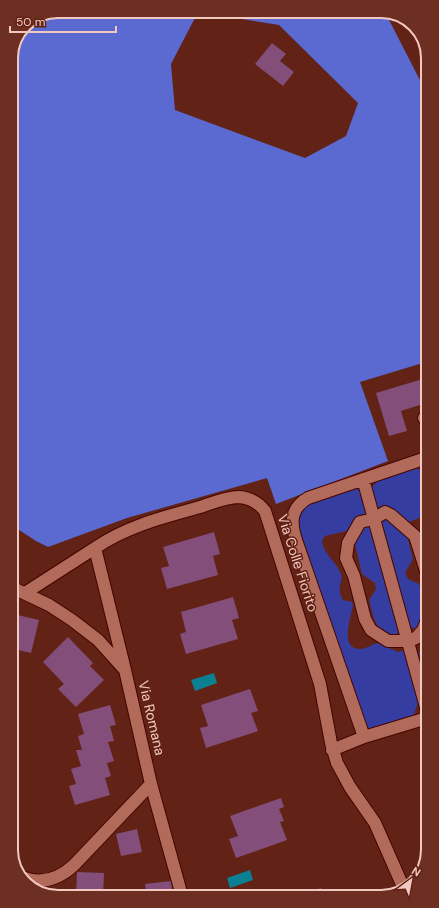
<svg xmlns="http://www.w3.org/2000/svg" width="439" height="908" font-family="'DM Sans',sans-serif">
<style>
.green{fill:#353ea0}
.forest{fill:#5a6ad0;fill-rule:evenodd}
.water{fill:#0c8093}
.building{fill:#844e7b}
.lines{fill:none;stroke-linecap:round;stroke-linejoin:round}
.minor-casing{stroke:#440400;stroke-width:14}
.minor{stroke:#b26a5a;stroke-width:12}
.labels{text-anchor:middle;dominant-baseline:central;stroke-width:3;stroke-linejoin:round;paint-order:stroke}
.street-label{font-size:14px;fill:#f2c9c0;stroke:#622215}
.rim{fill:none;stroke:#f2c9c0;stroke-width:2}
</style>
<rect width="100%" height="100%" fill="#622215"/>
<path class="green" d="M 412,467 C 433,470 426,499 427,515 L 409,522 L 377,510 L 371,489 C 380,474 396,472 412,467 Z
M 354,487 L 362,493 L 368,514 C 354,513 353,521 347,531 L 325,536 L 322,541 C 324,555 336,561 341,574 C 344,583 335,586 343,600 L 352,602 L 353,605 C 351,617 339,649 360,649 C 367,649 372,644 378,643 L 398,652 L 405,650 L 418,703 L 414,714 L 410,717 L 374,729 L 368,729 L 365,725 L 300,530 L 298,515 L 301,507 Z
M 387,517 L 407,536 L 413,559 L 405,573 L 408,579 L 419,584 C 425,603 430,613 416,629 L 408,626 L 382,528 L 382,520 Z
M 368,526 L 373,532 L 400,631 L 394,636 C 374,629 374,619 369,600 L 376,589 L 375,583 L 362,574 L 355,544 L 362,528 Z
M 427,636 L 427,689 L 419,653 Z"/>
<path class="forest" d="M 58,11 L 385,12 L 425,90 L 426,362 L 360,382 L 388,461 L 276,504 L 267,478 L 127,518 L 48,547 L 36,541 L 13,526 L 11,55 L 25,25 ZM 198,12 L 279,25 L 358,103 L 346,136 L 305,158 L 175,110 L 171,64 Z"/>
<path class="water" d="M 214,673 L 217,683 L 195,691 L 191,680 Z
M 250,870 L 253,880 L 230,888 L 227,878 Z"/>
<path class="building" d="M 272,43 L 286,54 L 280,61 L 294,72 L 283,86 L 255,64 Z
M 426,378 L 426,403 L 401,411 L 407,431 L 389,436 L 376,393 Z
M 214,532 L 220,554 L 213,556 L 218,575 L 167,589 L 161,568 L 169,566 L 163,547 Z
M 233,597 L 239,618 L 232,620 L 238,639 L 186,654 L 180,634 L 186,632 L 181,612 Z
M 13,614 L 39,620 L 31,653 L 14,649 Z
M 68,637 L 93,663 L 90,666 L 104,680 L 76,707 L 58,689 L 64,684 L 43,662 Z
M 250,689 L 258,711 L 251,713 L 258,731 L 206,748 L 200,728 L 208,726 L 201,705 Z
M 110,705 L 116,725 L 110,726 L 114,741 L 108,742 L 114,761 L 107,763 L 111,776 L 105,778 L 110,795 L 75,805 L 69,786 L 76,784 L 71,769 L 81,766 L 76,750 L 82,750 L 78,736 L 84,734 L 78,714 Z
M 281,798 L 284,807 L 279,809 L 284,821 L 280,822 L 287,840 L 236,858 L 229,839 L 238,836 L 230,816 Z
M 137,829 L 142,852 L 121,856 L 116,834 Z
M 77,872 L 104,873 L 103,896 L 76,897 Z
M 171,881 L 173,896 L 147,896 L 145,884 Z
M 321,888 L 323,894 L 303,894 Z"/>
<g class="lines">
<g class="minor-casing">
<path id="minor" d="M 424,418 L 426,421
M 363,479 L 427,711
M 427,574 L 415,536 L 391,515 L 385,512 L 374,519 L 360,522 L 348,543 L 346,558 L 354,576 L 365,619 L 371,630 L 388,641 L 409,641 L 416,638 L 423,630 L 427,620
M 13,588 L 49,605 L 72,620 L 98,640 L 125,670 L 151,784 L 182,896
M 25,593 L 95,548
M 125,670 L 95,548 C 127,526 164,517 200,507 C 212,503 226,497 239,497 C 250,498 259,503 265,511 L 320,684 L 331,743 L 337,763 L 350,787 L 375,823 L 404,889
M 364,737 L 295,537 C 290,520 292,507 308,498 L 426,458
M 332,750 L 364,737 L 427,718
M 22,877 C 42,885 59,879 74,865 L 151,784"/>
</g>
<use href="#minor" class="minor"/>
</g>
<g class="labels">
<g class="street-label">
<text transform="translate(298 563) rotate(72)">Via Colle Fiorito</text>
<text transform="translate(152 718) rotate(77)">Via Romana</text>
</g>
</g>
<path d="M0 0H439V908H0ZM58 18H381A40 40 0 0 1 421 58V850A40 40 0 0 1 381 890H58A40 40 0 0 1 18 850V58A40 40 0 0 1 58 18Z" fill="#6e2f23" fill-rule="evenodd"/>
<path class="rim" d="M58 18H381A40 40 0 0 1 421 58V850A40 40 0 0 1 381 890H58A40 40 0 0 1 18 850V58A40 40 0 0 1 58 18Z"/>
<g transform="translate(411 880) rotate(32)" stroke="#622215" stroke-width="3" paint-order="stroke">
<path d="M0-3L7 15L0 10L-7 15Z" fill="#f2c9c0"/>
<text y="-6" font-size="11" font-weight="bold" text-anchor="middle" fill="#f2c9c0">N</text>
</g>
<path d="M10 26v6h106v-6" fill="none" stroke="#f2c9c0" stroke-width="2"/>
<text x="16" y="26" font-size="12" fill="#f2c9c0" stroke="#622215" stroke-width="3" paint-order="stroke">50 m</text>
</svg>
